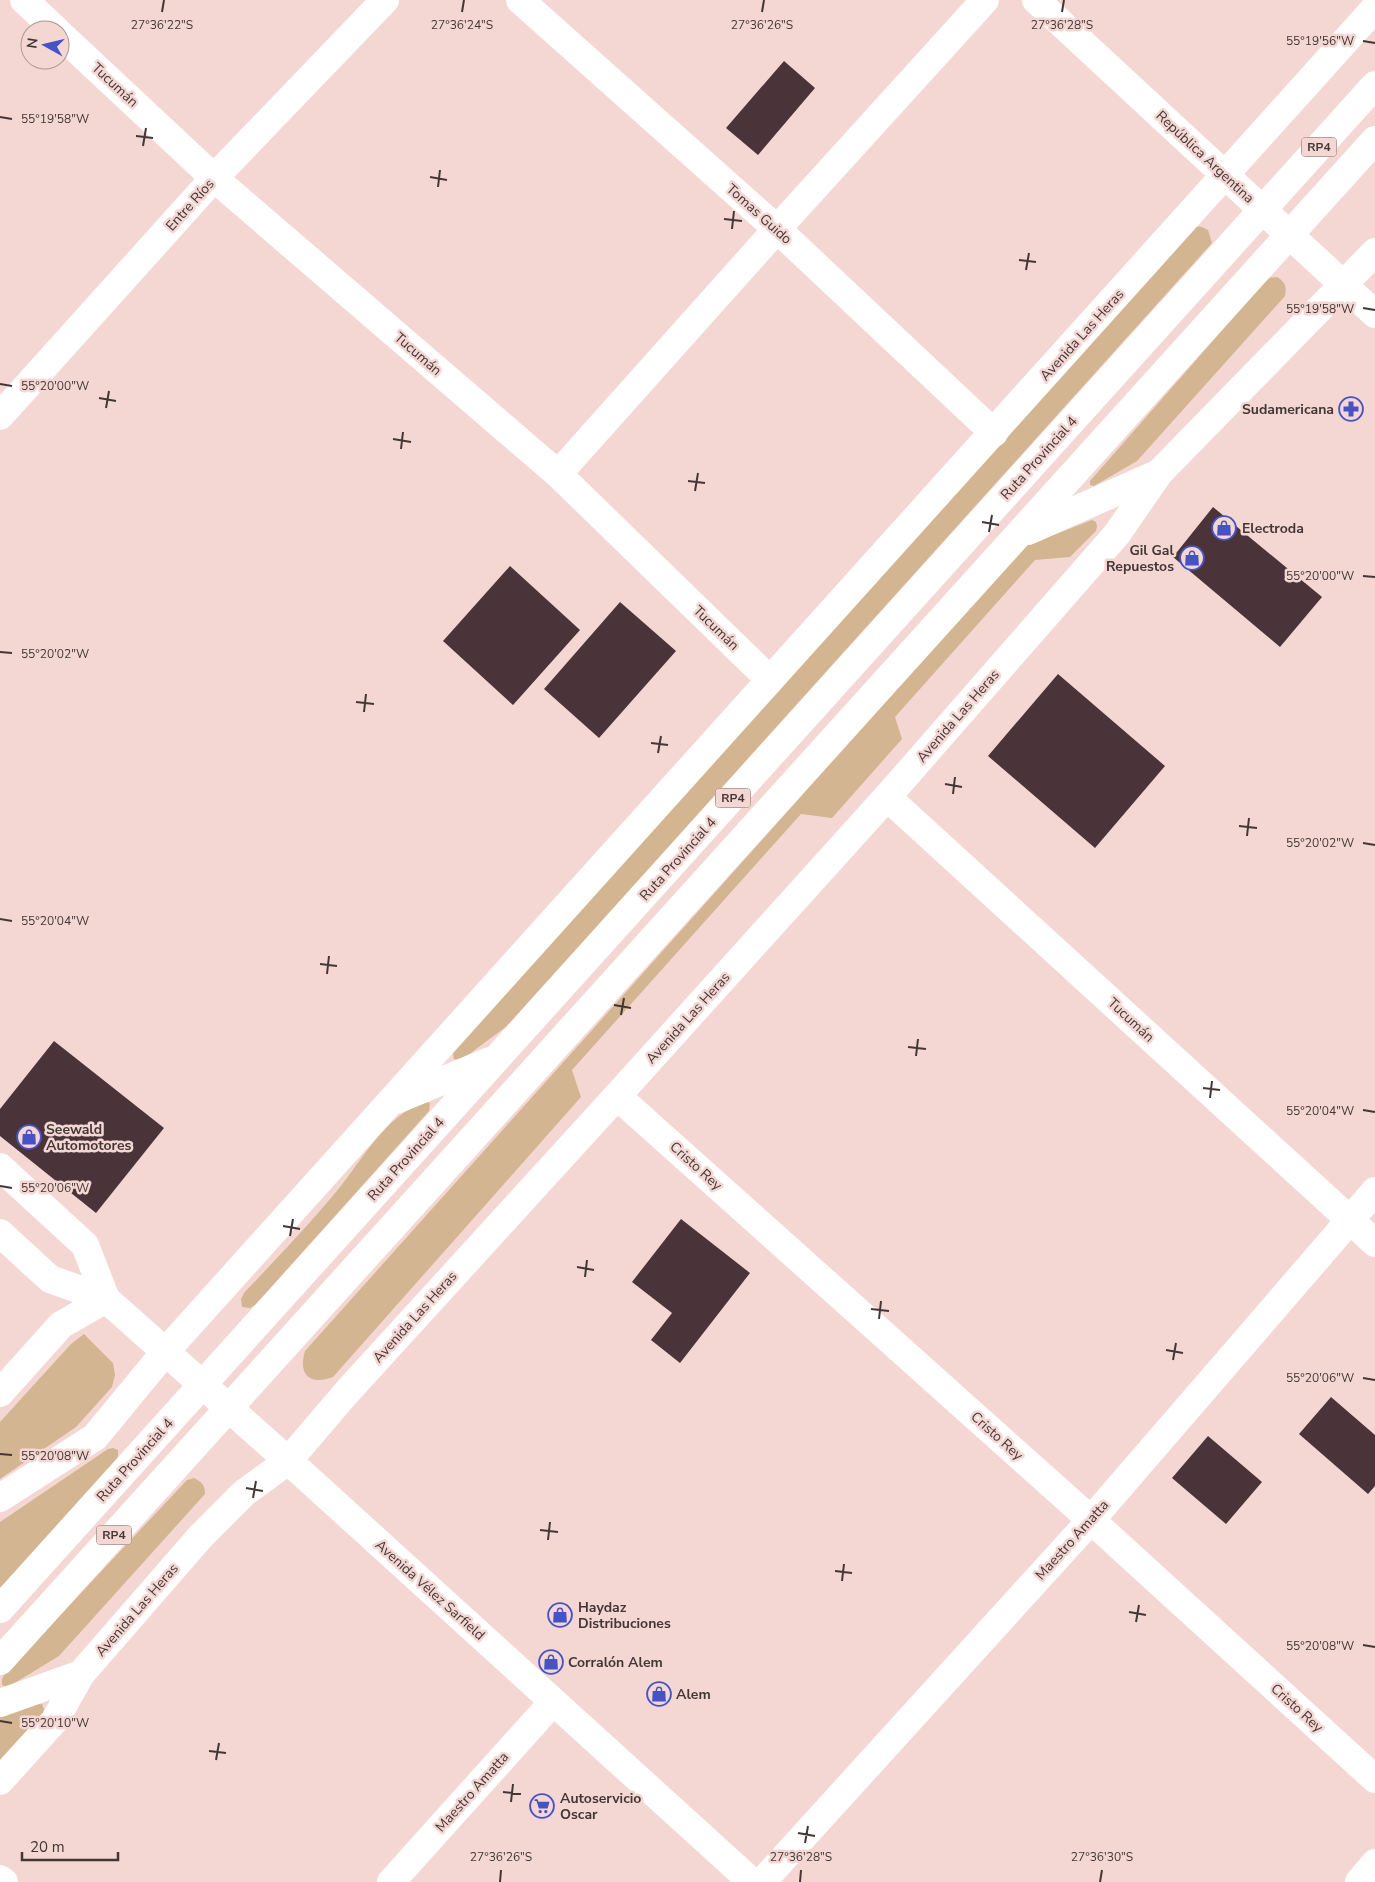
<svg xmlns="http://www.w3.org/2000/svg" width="1375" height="1882" font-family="'Nunito Sans',sans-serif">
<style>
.green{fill:#d3b592}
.building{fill:#4a3439}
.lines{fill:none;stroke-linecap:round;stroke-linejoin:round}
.minor{stroke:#fff;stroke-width:28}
.major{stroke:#fff;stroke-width:28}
.ticks{fill:none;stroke:#433736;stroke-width:2}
.labels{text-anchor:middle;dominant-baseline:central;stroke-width:5;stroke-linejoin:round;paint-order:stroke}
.shield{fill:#f4d7d3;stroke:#786765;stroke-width:1}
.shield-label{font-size:12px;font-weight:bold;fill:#433736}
.street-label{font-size:14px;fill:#433736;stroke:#f4d7d3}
.poi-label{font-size:14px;font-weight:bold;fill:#433736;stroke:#f4d7d3;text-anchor:start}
.ticks-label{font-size:12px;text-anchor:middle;fill:#433736;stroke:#f4d7d3;stroke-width:5;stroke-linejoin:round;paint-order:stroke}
</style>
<rect width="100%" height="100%" fill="#f4d7d3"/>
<path class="green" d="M 1194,226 L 1202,227 L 1208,230 L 1212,243 L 507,1026 L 460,1061 L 454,1059 L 453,1053 Z
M 1277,277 C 1285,282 1287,286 1285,296 L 1137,461 L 1094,486 L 1090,485 L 1090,481 L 1268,278 Z
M 1092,520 L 1096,522 L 1097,526 L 1096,531 L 1070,557 L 1035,560 L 895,717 L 902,739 L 832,818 L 801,814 L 572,1070 L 581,1097 L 333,1377 C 309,1386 298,1374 305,1351 L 1025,546 Z
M 425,1101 L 430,1103 L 429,1111 L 256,1304 L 250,1308 L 242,1307 L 241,1299 L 244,1293 C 275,1260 307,1227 336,1192 C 365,1157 382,1119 425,1101 Z
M 84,1334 L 113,1363 L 115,1375 L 112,1387 L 76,1427 L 0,1479 L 0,1422 L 71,1344 Z
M 113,1448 L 118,1450 L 118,1458 L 0,1589 L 0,1522 L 108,1449 Z
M 194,1478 C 202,1482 205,1485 205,1494 L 59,1656 L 13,1684 L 7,1687 L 2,1685 L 2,1679 L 4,1675 L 187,1480 Z
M 38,1703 L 42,1704 L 44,1709 L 43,1714 L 0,1760 L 0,1717 Z"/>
<path class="building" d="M 784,61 L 815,88 L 758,155 L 726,128 Z
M 1213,507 L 1322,597 L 1280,647 L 1173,557 Z
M 510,566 L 580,630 L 513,705 L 443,641 Z
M 620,602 L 676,651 L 599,738 L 544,689 Z
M 1058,674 L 1165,766 L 1095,848 L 988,756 Z
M 54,1041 L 164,1128 L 96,1213 L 0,1136 L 0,1109 Z
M 681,1219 L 750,1273 L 680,1363 L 651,1340 L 672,1313 L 632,1282 Z
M 1331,1397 L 1375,1435 L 1375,1486 L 1368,1494 L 1299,1434 Z
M 1208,1436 L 1262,1482 L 1226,1524 L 1172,1478 Z"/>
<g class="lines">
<path class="minor" d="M 24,0 L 56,30
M 520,0 L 777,229 L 994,433
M 1036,0 L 1375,314
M 60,34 L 214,178 L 558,474 L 770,680
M 0,416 L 214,178 L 385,0
M 558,474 L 777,229 L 985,0
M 887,797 L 1375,1243
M 617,1096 L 1091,1520 L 1375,1779
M 0,1879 L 4,1882
M 391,1882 L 553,1702
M 762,1882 L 1091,1520 L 1375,1191
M 1359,1882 L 1375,1863"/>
<path class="major" d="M 1028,531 L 1159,473
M 396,1100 L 490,1061
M 0,1167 L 85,1245 L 106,1299
M 0,1233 L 50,1279 L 106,1299 L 304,1475 L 752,1882
M 0,1393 L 61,1325 L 106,1299
M 0,1498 L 95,1437 L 165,1352 L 1375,8
M 0,1609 L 1375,85
M 0,1661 L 1375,140
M 0,1703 L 81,1674
M 0,1781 L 55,1720 L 81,1674 L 201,1536 L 244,1493 L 288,1461 L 347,1392 L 617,1096 L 887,797 L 1117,534 L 1159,473 L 1375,252"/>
</g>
<path class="ticks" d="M 162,12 L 164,0M 462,12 L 464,0M 762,12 L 764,0M 1062,12 L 1064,0M 1363,41 L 1375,43M 0,117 L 12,119M 136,136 L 153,138M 143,146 L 146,128M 430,177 L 447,180M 438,187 L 440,170M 724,219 L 742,221M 732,229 L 734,211M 1019,260 L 1036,262M 1026,270 L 1029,253M 1363,308 L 1375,310M 0,384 L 12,386M 99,398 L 116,401M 106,408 L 109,391M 393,439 L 411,442M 401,449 L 403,432M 688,481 L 705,483M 695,491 L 698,473M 982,522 L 999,525M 989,532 L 992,515M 1363,576 L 1375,577M 0,652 L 12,653M 356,702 L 374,704M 364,712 L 366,694M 651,743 L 668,745M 658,753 L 661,736M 945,784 L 962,787M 953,794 L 955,777M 1239,826 L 1257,828M 1247,836 L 1249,818M 1363,843 L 1375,845M 0,919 L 12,921M 320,964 L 337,966M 327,974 L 329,956M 614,1005 L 631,1008M 621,1015 L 624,998M 908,1047 L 926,1049M 916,1056 L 918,1039M 1203,1088 L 1220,1090M 1210,1098 L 1212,1081M 1363,1110 L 1375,1112M 0,1186 L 12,1188M 283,1226 L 300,1229M 290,1236 L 293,1219M 577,1267 L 594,1270M 585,1277 L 587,1260M 871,1309 L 889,1311M 879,1319 L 881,1301M 1166,1350 L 1183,1353M 1173,1360 L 1176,1343M 1363,1378 L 1375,1380M 0,1454 L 12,1455M 246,1488 L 263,1491M 253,1498 L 256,1481M 540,1530 L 558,1532M 548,1540 L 550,1522M 835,1571 L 852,1573M 842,1581 L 844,1564M 1129,1612 L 1146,1615M 1136,1622 L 1139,1605M 1363,1645 L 1375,1647M 0,1721 L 12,1723M 209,1751 L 226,1753M 216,1760 L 219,1743M 503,1792 L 521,1794M 511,1802 L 513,1784M 798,1833 L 815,1836M 805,1843 L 808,1826M 500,1882 L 501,1870M 800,1882 L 801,1870M 1100,1882 L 1102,1870"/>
<defs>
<g id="pharmacy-ring" transform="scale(1.25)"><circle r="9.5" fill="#f4d7d3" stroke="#4752c7" stroke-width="1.5"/><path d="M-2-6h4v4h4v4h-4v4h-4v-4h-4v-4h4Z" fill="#4752c7"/></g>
<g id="shop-ring" transform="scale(1.25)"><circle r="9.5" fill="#f4d7d3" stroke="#4752c7" stroke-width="1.5"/><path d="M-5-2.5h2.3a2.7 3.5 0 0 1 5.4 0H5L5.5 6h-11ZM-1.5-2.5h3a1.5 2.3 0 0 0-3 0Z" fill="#4752c7"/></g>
<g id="supermarket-ring" transform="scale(1.25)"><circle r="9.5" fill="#f4d7d3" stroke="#4752c7" stroke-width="1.5"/><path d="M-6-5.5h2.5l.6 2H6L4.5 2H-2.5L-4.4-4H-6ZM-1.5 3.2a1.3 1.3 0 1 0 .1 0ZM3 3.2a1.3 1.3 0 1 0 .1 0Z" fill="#4752c7"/></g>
</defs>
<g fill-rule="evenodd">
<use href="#pharmacy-ring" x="1351" y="409"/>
<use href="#shop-ring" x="1224" y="528"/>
<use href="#shop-ring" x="1192" y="558"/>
<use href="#shop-ring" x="29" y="1137"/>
<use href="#shop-ring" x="560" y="1615"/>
<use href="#shop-ring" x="551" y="1662"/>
<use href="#shop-ring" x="659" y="1694"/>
<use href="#supermarket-ring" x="542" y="1806"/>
</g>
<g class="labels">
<g class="shield">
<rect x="1301.5" y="137.5" width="35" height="19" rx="4"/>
<rect x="715.5" y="788.5" width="35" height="19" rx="4"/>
<rect x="96.5" y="1525.5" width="35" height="19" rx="4"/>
</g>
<g class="shield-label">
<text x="1319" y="147">RP4</text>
<text x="733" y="798">RP4</text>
<text x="114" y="1535">RP4</text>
</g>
<g class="street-label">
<text transform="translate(115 85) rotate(43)">Tucumán</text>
<text transform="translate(1205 157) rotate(43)">República Argentina</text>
<text transform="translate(190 205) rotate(-48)">Entre Ríos</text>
<text transform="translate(759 214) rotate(42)">Tomas Guido</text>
<text transform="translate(1082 335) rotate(-48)">Avenida Las Heras</text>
<text transform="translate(418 354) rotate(41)">Tucumán</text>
<text transform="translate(1039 458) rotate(-48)">Ruta Provincial 4</text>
<text transform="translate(716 628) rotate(44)">Tucumán</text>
<text transform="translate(958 716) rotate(-49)">Avenida Las Heras</text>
<text transform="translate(678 859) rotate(-48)">Ruta Provincial 4</text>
<text transform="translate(688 1018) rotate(-48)">Avenida Las Heras</text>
<text transform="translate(1131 1020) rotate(43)">Tucumán</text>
<text transform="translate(406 1159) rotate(-48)">Ruta Provincial 4</text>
<text transform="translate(696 1166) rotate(42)">Cristo Rey</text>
<text transform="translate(415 1317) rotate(-48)">Avenida Las Heras</text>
<text transform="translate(997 1436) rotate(42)">Cristo Rey</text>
<text transform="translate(135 1460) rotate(-48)">Ruta Provincial 4</text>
<text transform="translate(1072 1540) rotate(-48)">Maestro Amatta</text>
<text transform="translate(430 1590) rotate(42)">Avenida Vélez Sarfield</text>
<text transform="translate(137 1610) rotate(-49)">Avenida Las Heras</text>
<text transform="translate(1297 1708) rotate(42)">Cristo Rey</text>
<text transform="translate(472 1792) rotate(-48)">Maestro Amatta</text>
</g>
<g class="poi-label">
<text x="1334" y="409" text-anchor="end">Sudamericana</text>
<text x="1242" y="528">Electroda</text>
<text x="1174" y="550" text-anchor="end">Gil Gal<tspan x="1174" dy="16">Repuestos</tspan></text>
<text x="46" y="1129">Seewald<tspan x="46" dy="16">Automotores</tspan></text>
<text x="578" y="1607">Haydaz<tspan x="578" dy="16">Distribuciones</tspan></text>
<text x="568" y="1662">Corralón Alem</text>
<text x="676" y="1694">Alem</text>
<text x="560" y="1798">Autoservicio<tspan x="560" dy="16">Oscar</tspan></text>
</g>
</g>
<g class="ticks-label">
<text x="162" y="29">27°36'22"S</text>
<text x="462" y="29">27°36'24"S</text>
<text x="762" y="29">27°36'26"S</text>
<text x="1062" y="29">27°36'28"S</text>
<text x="1320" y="45">55°19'56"W</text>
<text x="55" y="123">55°19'58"W</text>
<text x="1320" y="313">55°19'58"W</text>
<text x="55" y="390">55°20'00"W</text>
<text x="1320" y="580">55°20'00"W</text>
<text x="55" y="658">55°20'02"W</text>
<text x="1320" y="847">55°20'02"W</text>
<text x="55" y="925">55°20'04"W</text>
<text x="1320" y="1115">55°20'04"W</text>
<text x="55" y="1192">55°20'06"W</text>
<text x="1320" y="1382">55°20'06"W</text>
<text x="55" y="1460">55°20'08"W</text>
<text x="1320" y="1650">55°20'08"W</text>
<text x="55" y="1727">55°20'10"W</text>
<text x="501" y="1861">27°36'26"S</text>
<text x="801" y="1861">27°36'28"S</text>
<text x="1102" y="1861">27°36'30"S</text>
</g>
<g transform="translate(45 45) rotate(278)"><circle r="24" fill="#f4d7d3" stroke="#ad9794"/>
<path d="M0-4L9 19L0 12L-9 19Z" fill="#4752c7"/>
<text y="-8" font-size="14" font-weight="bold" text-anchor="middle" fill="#433736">N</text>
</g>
<path d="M22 1852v8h96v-8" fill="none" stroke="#433736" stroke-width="2.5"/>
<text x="30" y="1852" font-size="15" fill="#433736" stroke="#f4d7d3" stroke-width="4" paint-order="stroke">20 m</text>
</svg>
